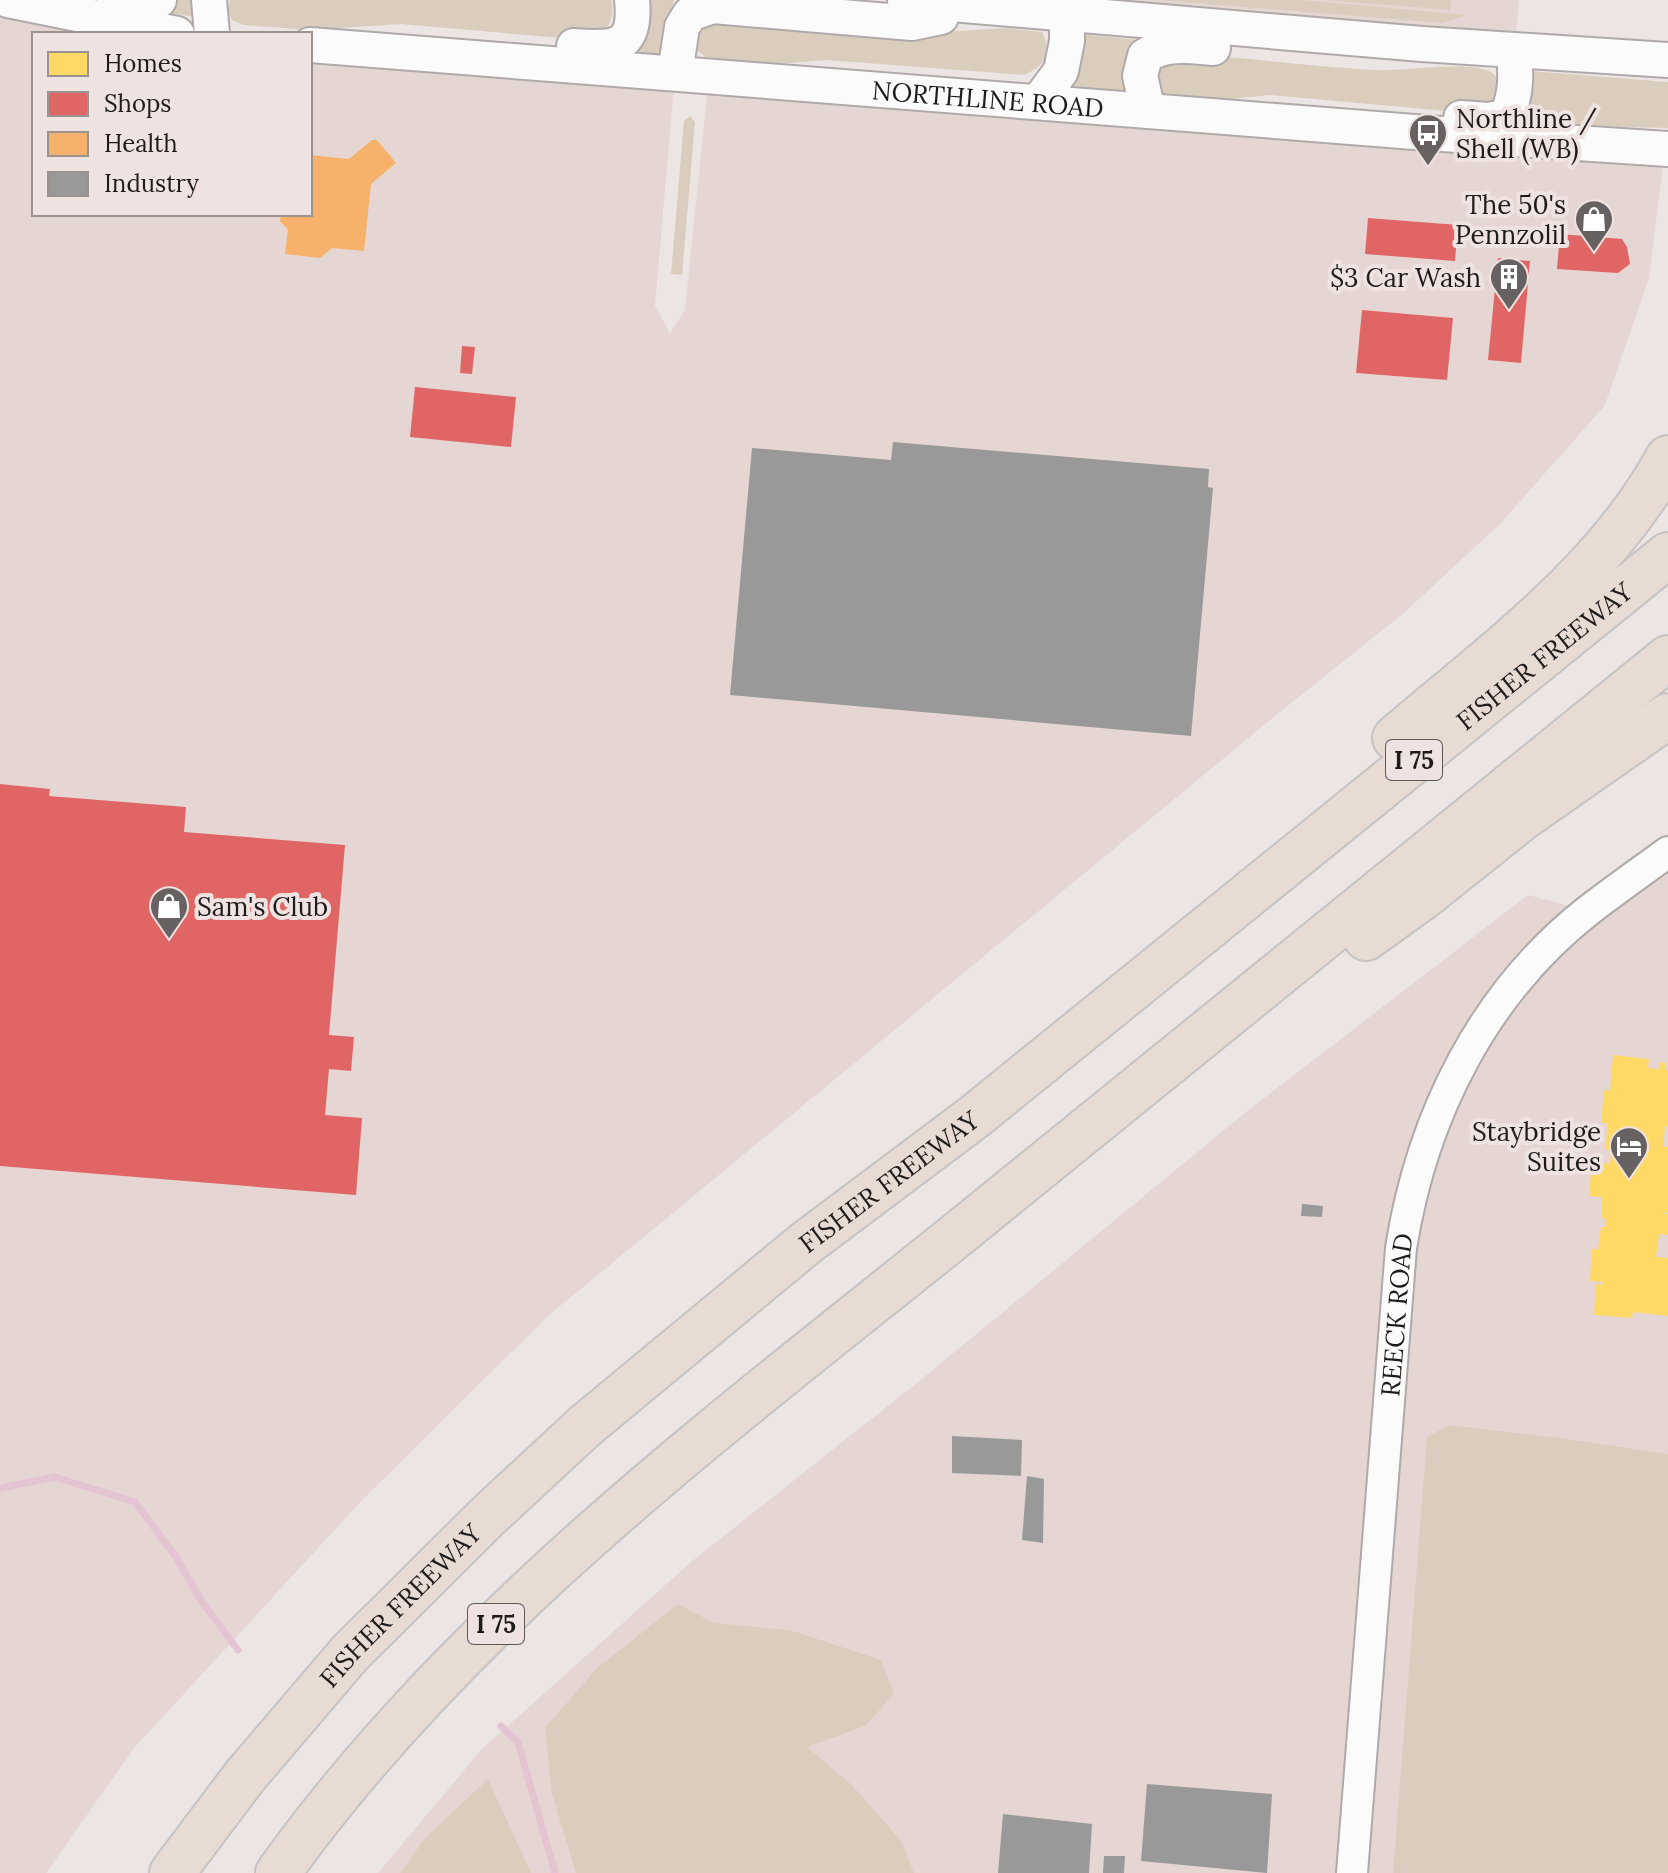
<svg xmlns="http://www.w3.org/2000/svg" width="1668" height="1873" font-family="Lora,serif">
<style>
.built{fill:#e5d6d4}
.green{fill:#dbcdbe}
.homes{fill:#ffd966}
.shops{fill:#e06666}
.health{fill:#f6b26b}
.industry{fill:#999}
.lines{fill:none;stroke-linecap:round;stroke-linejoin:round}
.stream{stroke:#e4c3d3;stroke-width:7}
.tertiary-casing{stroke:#afaaa9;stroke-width:34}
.secondary-casing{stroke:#afaaa9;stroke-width:38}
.motorway-casing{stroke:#c7c3c3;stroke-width:48}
.tertiary{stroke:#fcfbfb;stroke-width:30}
.secondary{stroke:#fcfbfb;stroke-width:34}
.motorway{stroke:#e7dbd3;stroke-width:44}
.labels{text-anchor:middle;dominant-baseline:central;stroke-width:8;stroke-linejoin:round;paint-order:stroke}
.shield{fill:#efe3e1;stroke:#5d5756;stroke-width:2}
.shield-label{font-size:24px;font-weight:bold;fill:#1f1b1a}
.street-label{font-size:26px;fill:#1f1b1a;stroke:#efe3e1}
.poi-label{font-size:26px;fill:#1f1b1a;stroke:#efe3e1;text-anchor:end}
</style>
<rect width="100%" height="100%" fill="#ece5e4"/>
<path class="built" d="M 0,0 L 177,34 L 34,34 L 34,214 L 310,214 L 310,45 L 675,73 L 655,306 L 670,333 L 685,310 L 709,76 L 1665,149 L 1649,278 L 1605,405 L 1501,523 L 1405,612 L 1275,716 L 548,1316 L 364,1498 L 135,1747 L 46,1873 L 0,1873 Z
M 905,0 L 1519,0 L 1514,50 Z
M 1668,852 L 1668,1873 L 378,1873 L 482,1749 L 691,1562 L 923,1378 L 1246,1112 L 1528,895 L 1588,911 Z"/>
<path class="green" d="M 172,0 L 194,0 L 197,17 L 168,13 Z
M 230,0 L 611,0 C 617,23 603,35 583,40 L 401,24 L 310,30 L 243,25 L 232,20 L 228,11 Z
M 645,0 L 674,0 L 662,41 L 663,57 L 634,55 Z
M 1157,0 L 1302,0 L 1467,15 L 1442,23 Z
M 1324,0 L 1451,0 L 1450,10 Z
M 714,19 L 915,34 L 1005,28 L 1042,32 C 1053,54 1045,66 1024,75 L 826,60 L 753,66 L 713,63 L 698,51 L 696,41 L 705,26 Z
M 1079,34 L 1138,40 L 1124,74 L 1125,95 L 1068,88 Z
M 1181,53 C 1245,58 1310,66 1375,70 C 1404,72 1467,60 1491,72 C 1501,78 1498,90 1497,100 L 1479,114 L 1269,95 L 1203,102 L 1166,99 L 1158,90 L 1159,65 Z
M 1530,71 L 1668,82 L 1668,128 L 1529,125 L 1520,120 Z
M 690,116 L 695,122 L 682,275 L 671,274 L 684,121 Z
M 1449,1425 L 1561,1438 L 1668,1454 L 1668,1873 L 1393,1873 L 1427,1437 Z
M 678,1604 L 714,1623 L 790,1630 L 881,1660 L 894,1694 L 865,1726 L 807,1747 L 853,1786 L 902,1842 L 914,1873 L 576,1873 L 552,1794 L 545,1728 L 596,1669 Z
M 488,1779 L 531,1873 L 400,1873 L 425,1838 Z"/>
<path class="homes" d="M 1613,1055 L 1649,1059 L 1648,1068 L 1659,1069 L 1660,1062 L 1666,1063 L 1665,1070 L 1668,1070 L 1668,1126 L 1665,1126 L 1663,1146 L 1668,1147 L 1668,1212 L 1663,1214 L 1668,1214 L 1668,1235 L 1659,1234 L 1656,1257 L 1668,1258 L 1668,1316 L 1633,1312 L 1632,1318 L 1594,1315 L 1596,1284 L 1602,1285 L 1603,1282 L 1590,1281 L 1592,1249 L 1598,1250 L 1601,1227 L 1605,1227 L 1606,1219 L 1601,1218 L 1602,1197 L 1589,1196 L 1592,1162 L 1610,1164 L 1611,1150 L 1605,1150 L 1608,1123 L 1601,1123 L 1604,1090 L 1610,1091 Z"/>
<path class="shops" d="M 1368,218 L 1458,225 L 1455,261 L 1365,254 Z
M 1560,234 L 1622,239 L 1627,247 L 1630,264 L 1618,273 L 1557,269 Z
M 1498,258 L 1530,261 L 1521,363 L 1488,360 Z
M 1362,310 L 1453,318 L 1447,380 L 1356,373 Z
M 462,346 L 475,347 L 472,374 L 460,373 Z
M 415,387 L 516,397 L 511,447 L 410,437 Z
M 0,784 L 50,789 L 49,796 L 186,807 L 184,832 L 345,845 L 329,1035 L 354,1037 L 351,1071 L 329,1069 L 325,1115 L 362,1118 L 356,1195 L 0,1166 Z"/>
<path class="health" d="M 372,140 L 377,140 L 396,163 L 371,184 L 364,251 L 332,248 L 320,258 L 285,254 L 288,230 L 280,221 L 281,214 L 310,214 L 310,155 L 349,159 Z"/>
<path class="industry" d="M 893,442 L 1209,469 L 1208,487 L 1213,488 L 1191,736 L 730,695 L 752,448 L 891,460 Z
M 1302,1204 L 1323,1206 L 1322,1217 L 1301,1216 Z
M 952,1436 L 1022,1440 L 1021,1476 L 952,1473 Z
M 1027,1476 L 1044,1479 L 1043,1543 L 1022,1540 Z
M 1147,1784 L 1272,1794 L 1267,1873 L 1141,1861 Z
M 1003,1814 L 1092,1824 L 1089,1873 L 998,1873 Z
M 1104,1856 L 1125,1856 L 1124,1873 L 1103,1873 Z"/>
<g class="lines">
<path class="stream" d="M 0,1488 L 55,1477 L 135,1502 L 176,1557 L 202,1602 L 238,1650
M 501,1726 L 518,1742 L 555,1873"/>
<g class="tertiary-casing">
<g id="tertiary">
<path id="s1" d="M 1352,1873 L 1401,1248 C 1422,1116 1483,993 1589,910 C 1615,890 1642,871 1668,852"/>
</g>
</g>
<g class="secondary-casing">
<g id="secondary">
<path d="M 8,0 L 177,34"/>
<path d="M 114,0 C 129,3 146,11 159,0"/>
<path d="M 209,0 L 212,34"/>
<path d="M 905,0 L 1422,44 L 1668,60"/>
<path id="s2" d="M 310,45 L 1427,133 L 1668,149"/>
<path d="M 574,46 C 614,49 637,49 632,0"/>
<path d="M 675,73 L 682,27 L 690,14 L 713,6 L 912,23 L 941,17"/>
<path d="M 1038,102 L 1061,71 L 1067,41 L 1067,13"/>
<path d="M 1148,111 L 1140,76 L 1145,56 C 1166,42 1189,46 1213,48"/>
<path d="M 1461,118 L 1488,120 L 1506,117 C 1517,95 1516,74 1514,50"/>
</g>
</g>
<g class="motorway-casing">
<g id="motorway">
<path d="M 1395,738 C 1493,654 1605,574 1668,458"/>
<path d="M 1366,938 L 1423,897 L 1522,818 L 1668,716"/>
<path id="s3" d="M 172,1873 L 245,1776 L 350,1653 L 488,1516 L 585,1426 L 806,1243 L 974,1117 L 1668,555"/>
<path d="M 278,1873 C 459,1620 713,1431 953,1238 C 1192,1045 1430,851 1668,658"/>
</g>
</g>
<use href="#tertiary" class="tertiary"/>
<use href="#secondary" class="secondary"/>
<use href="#motorway" class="motorway"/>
</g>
<defs>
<g id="bus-pin" transform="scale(2)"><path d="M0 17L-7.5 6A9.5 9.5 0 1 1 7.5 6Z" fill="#676261" stroke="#efe3e1"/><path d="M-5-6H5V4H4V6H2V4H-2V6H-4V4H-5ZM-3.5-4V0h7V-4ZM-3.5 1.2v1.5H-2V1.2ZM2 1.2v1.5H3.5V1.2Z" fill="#fff"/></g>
<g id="shop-pin" transform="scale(2)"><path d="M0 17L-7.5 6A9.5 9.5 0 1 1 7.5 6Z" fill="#676261" stroke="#efe3e1"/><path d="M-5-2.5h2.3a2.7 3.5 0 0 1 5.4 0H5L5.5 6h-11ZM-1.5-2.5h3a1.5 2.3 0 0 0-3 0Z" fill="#fff"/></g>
<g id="building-pin" transform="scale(2)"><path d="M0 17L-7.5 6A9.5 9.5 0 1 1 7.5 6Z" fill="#676261" stroke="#efe3e1"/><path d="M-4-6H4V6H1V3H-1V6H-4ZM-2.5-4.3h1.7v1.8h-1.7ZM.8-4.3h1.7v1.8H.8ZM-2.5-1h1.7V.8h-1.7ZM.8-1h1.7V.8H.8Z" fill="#fff"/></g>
<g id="hotel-pin" transform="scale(2)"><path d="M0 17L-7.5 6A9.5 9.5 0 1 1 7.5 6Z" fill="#676261" stroke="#efe3e1"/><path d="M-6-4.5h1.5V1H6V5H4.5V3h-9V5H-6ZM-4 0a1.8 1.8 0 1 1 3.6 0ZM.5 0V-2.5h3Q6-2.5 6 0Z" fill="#fff"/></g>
</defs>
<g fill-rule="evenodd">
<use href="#bus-pin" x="1428" y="133"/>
<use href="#shop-pin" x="1594" y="219"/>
<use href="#building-pin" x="1509" y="277"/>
<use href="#shop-pin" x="169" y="906"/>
<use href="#hotel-pin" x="1629" y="1146"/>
</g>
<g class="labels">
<g class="shield">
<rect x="1386" y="740" width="56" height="40" rx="6"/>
<rect x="468" y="1604" width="56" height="40" rx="6"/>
</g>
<g class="shield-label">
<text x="1414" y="760">I 75</text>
<text x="496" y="1624">I 75</text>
</g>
<g class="street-label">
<text stroke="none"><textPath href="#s2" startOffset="680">NORTHLINE ROAD</textPath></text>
<text stroke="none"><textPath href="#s3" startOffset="1840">FISHER FREEWAY</textPath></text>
<text stroke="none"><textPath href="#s3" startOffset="1000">FISHER FREEWAY</textPath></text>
<text stroke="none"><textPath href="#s1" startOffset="560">REECK ROAD</textPath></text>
<text stroke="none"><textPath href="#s3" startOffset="352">FISHER FREEWAY</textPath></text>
</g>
<g class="poi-label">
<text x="1456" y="118" text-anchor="start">Northline /<tspan x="1456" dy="30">Shell (WB)</tspan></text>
<text x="1566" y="204">The 50's<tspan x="1566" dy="30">Pennzolil</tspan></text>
<text x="1481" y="277">$3 Car Wash</text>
<text x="197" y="906" text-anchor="start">Sam's Club</text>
<text x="1601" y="1131">Staybridge<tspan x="1601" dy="30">Suites</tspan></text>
</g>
</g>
<rect x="32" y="32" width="280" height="184" fill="#efe3e1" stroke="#9c9391" stroke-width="2"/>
<rect x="48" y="52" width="40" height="24" fill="#ffd966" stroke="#9c9391" stroke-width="2"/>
<text x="104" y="72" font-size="24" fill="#1f1b1a">Homes</text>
<rect x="48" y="92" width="40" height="24" fill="#e06666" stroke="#9c9391" stroke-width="2"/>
<text x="104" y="112" font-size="24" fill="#1f1b1a">Shops</text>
<rect x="48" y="132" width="40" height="24" fill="#f6b26b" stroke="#9c9391" stroke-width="2"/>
<text x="104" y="152" font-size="24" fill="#1f1b1a">Health</text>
<rect x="48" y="172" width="40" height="24" fill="#999999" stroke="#9c9391" stroke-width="2"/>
<text x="104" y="192" font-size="24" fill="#1f1b1a">Industry</text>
</svg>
